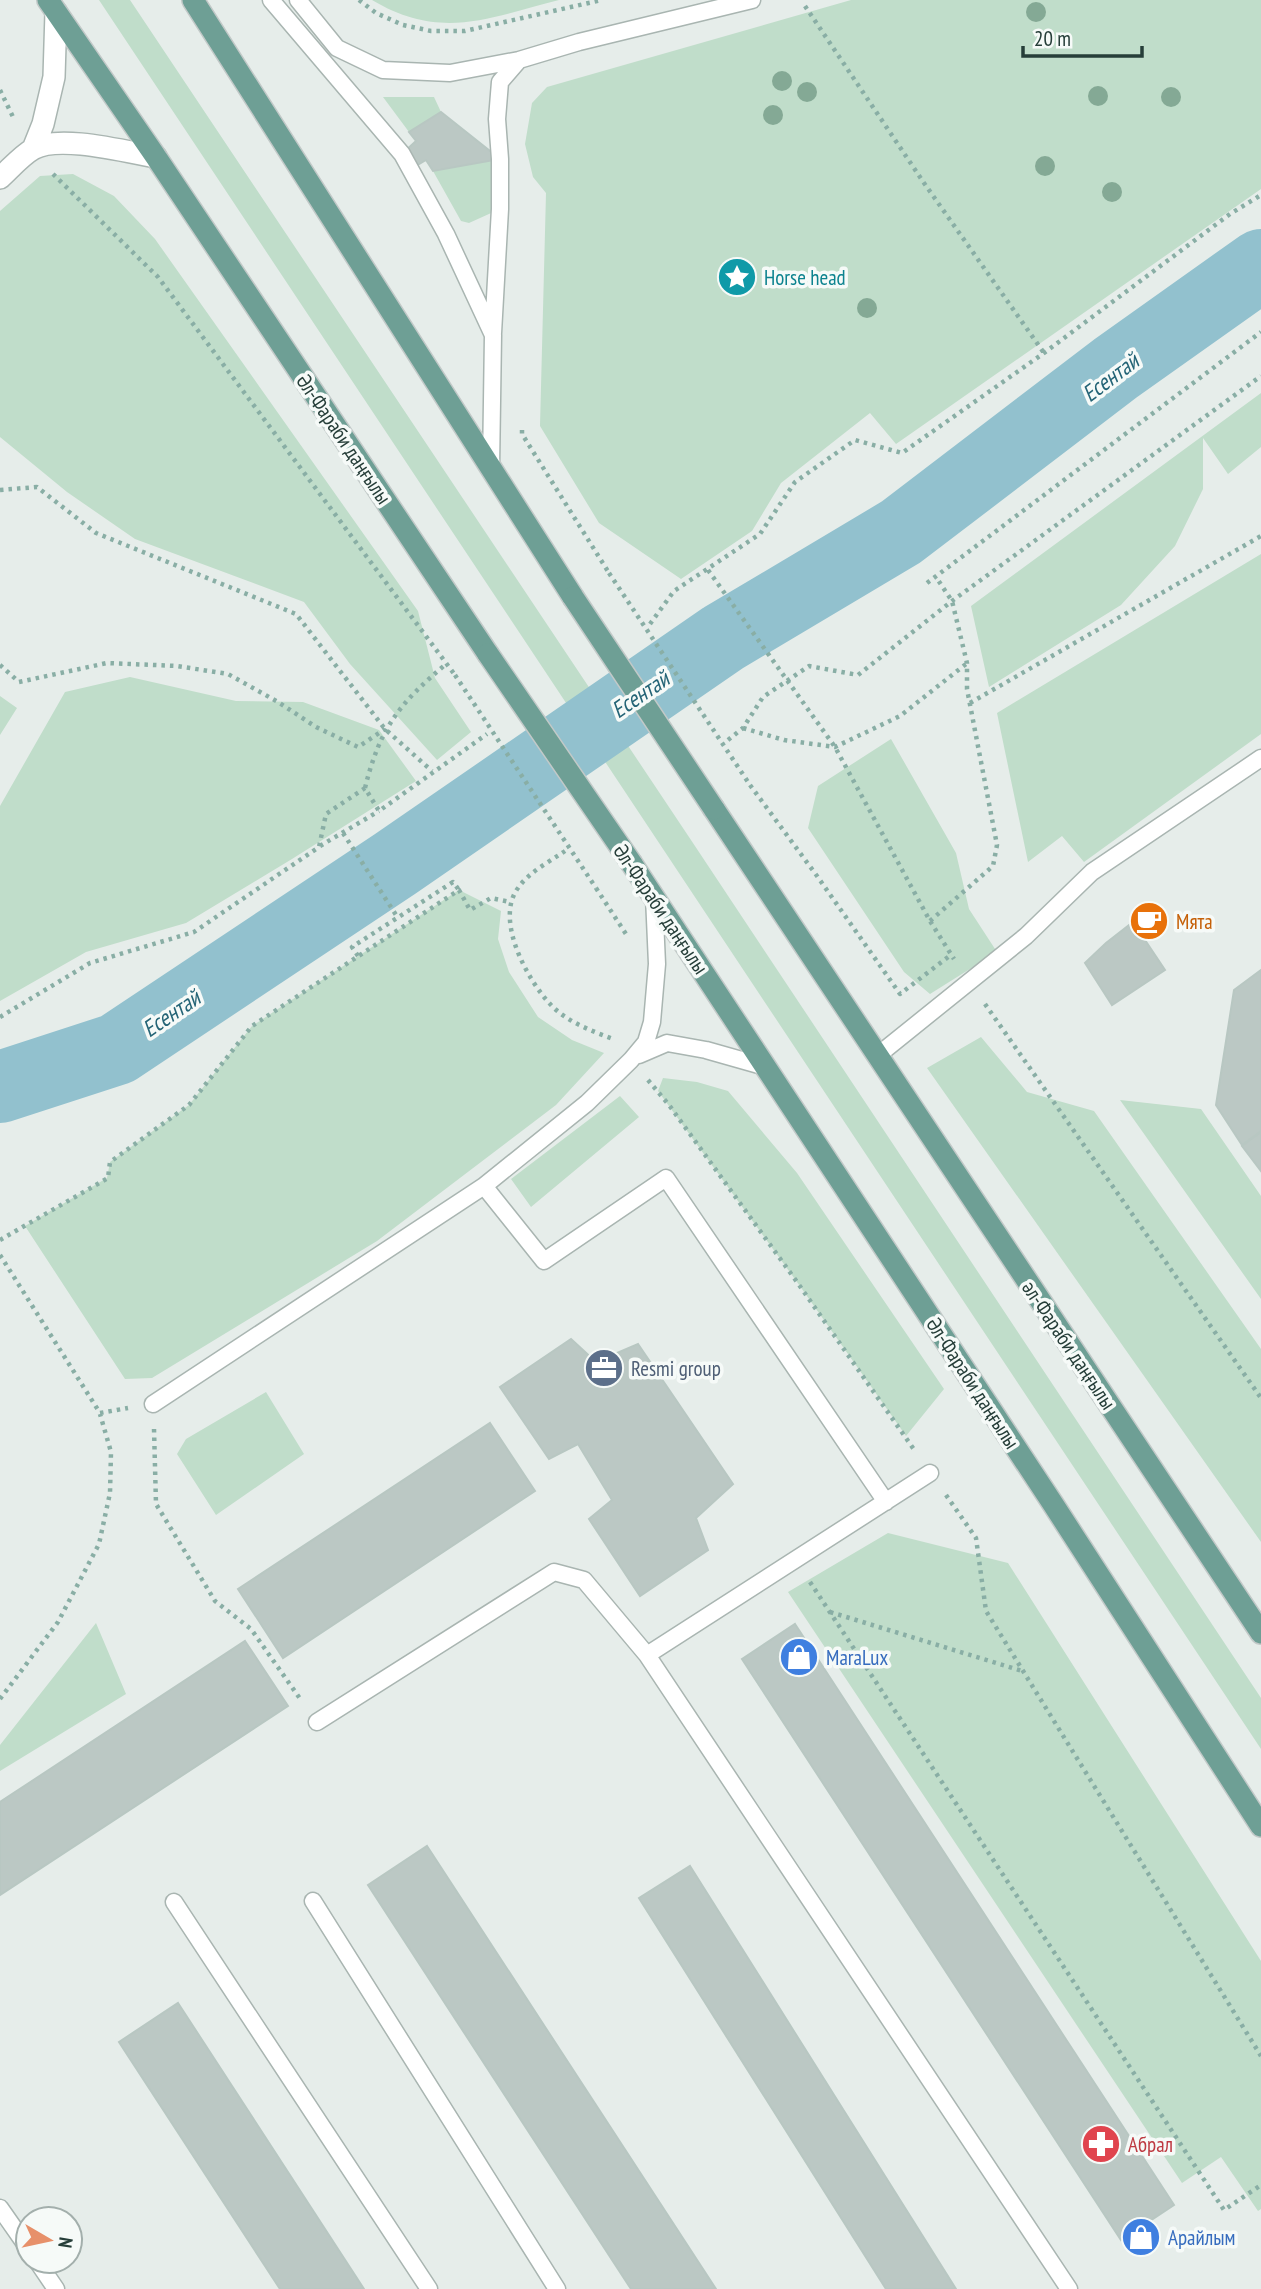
<svg xmlns="http://www.w3.org/2000/svg" width="1261" height="2289" font-family="'PT Sans Narrow',sans-serif">
<style>
.green{fill:#c0ddca}
.lines{fill:none;stroke-linecap:round;stroke-linejoin:round}
.river{stroke:#92c1ce;stroke-width:72}
.building{fill:#bbc8c4;stroke:#b8c7c2;stroke-width:2}
.service-casing{stroke:#a9b5b1;stroke-width:19}
.minor-casing{stroke:#a9b5b1;stroke-width:24}
.primary-casing{stroke:#c2c9c8;stroke-width:24}
.path{stroke:#89aea5;stroke-width:4.5;stroke-dasharray:3.5 5;stroke-linecap:butt}
.service{stroke:#fff;stroke-width:16}
.minor{stroke:#fff;stroke-width:21}
.primary{stroke:#6e9f95;stroke-width:21}
.primary-bridge-casing{stroke:#c2c9c8;stroke-width:24;stroke-linecap:butt}
.path-bridge{stroke:#89aea5;stroke-width:4.5;stroke-dasharray:3.5 5;stroke-linecap:butt}
.primary-bridge{stroke:#6e9f95;stroke-width:21}
.tree{fill:#84a995}
.labels{text-anchor:middle;dominant-baseline:central;stroke-width:7;stroke-linejoin:round;paint-order:stroke}
.culture-label{font-size:21px;fill:#0d838f;stroke:#f6faf8;text-anchor:start}
.street-label{font-size:21px;fill:#263e39;stroke:#f6faf8}
.food-label{font-size:21px;fill:#c56008;stroke:#f6faf8;text-anchor:start}
.service-label{font-size:21px;fill:#4e5e75;stroke:#f6faf8;text-anchor:start}
.shop-label{font-size:21px;fill:#366cbe;stroke:#f6faf8;text-anchor:start}
.health-label{font-size:21px;fill:#be3a42;stroke:#f6faf8;text-anchor:start}
.water-label{font-size:23px;font-style:italic;fill:#246476;stroke:#f6faf8}
</style>
<rect width="100%" height="100%" fill="#e6edea"/>
<path class="green" d="M 99,0 L 130,0 L 689,837 L 1261,1698 L 1261,1749 Z
M 372,0 L 559,0 C 488,18 441,41 372,0 Z
M 851,0 L 1261,0 L 1261,189 L 896,444 L 870,413 L 781,483 L 752,531 L 681,579 L 599,523 L 540,426 L 546,193 L 533,177 L 525,144 L 532,103 L 547,87 Z
M 383,97 L 434,97 L 441,112 L 409,132 Z
M 500,159 L 500,209 L 469,223 L 461,221 L 433,171 Z
M 73,174 L 114,196 L 155,239 L 418,611 L 435,678 L 471,732 L 437,760 L 350,664 L 304,602 L 135,539 L 67,492 L 0,437 L 0,211 L 40,176 Z
M 1261,393 L 1261,447 L 1228,474 L 1203,438 L 1203,489 L 1175,546 L 1121,605 L 989,687 L 971,606 Z
M 1261,554 L 1261,734 L 1084,862 L 1062,836 L 1028,862 L 997,713 Z
M 130,677 L 236,701 L 303,702 L 379,730 L 416,781 L 292,859 L 186,923 L 86,952 L 0,1001 L 0,806 L 65,692 Z
M 0,696 L 17,708 L 0,735 Z
M 891,739 L 956,853 L 969,909 L 997,952 L 930,994 L 904,972 L 808,828 L 818,786 Z
M 459,890 L 501,911 L 498,939 L 509,972 L 538,1017 L 572,1040 L 604,1053 L 556,1105 L 377,1241 L 152,1378 L 125,1379 L 25,1226 L 107,1178 L 110,1162 L 189,1105 L 252,1026 Z
M 981,1037 L 1027,1092 L 1094,1111 L 1261,1349 L 1261,1542 L 927,1068 Z
M 663,1078 L 697,1082 L 728,1091 L 797,1173 L 944,1389 L 906,1436 L 797,1282 L 658,1091 Z
M 620,1096 L 639,1117 L 531,1207 L 511,1179 Z
M 1120,1100 L 1201,1109 L 1261,1196 L 1261,1299 Z
M 266,1392 L 304,1454 L 216,1515 L 177,1454 L 186,1439 Z
M 888,1533 L 1008,1563 L 1261,1961 L 1261,2209 L 1258,2211 L 1221,2157 L 1182,2183 L 788,1592 Z
M 96,1623 L 126,1694 L 0,1771 L 0,1745 Z"/>
<g class="lines">
<path class="river" d="M 0,1087 L 117,1049 L 395,864 L 723,638 L 901,532 L 1116,368 L 1261,265"/>
</g>
<path class="building" d="M 441,112 L 500,159 L 433,171 L 426,160 L 411,169 L 402,154 L 416,141 L 409,132 Z
M 1133,922 L 1165,970 L 1112,1005 L 1085,963 L 1106,943 Z
M 1261,970 L 1261,1131 L 1242,1145 L 1216,1105 L 1234,990 Z
M 1261,1132 L 1261,1171 L 1242,1146 Z
M 571,1339 L 596,1362 L 638,1344 L 733,1484 L 696,1518 L 708,1550 L 640,1596 L 589,1519 L 612,1500 L 578,1444 L 549,1459 L 500,1387 Z
M 490,1423 L 535,1491 L 283,1658 L 238,1589 Z
M 795,1624 L 1174,2205 L 1121,2240 L 742,1659 Z
M 245,1641 L 288,1706 L 0,1895 L 0,1802 Z
M 427,1846 L 716,2289 L 631,2289 L 368,1885 Z
M 690,1866 L 956,2289 L 886,2289 L 639,1898 Z
M 178,2003 L 364,2289 L 280,2289 L 119,2042 Z"/>
<g class="lines">
<g class="service-casing">
<path id="service" d="M 271,0 L 402,154 L 446,234 L 493,335 L 491,467
M 298,0 L 337,48 L 383,70 L 450,73 L 519,60 L 579,42 L 752,0
M 493,333 L 500,209 L 500,159 L 497,119 L 500,82 L 519,60
M 639,1055 L 667,1043 L 706,1050 L 766,1067
M 877,1056 L 1026,936 L 1092,872 L 1261,758
M 484,1186 L 544,1261 L 666,1178 L 886,1502
M 153,1404 L 484,1186 L 587,1103 L 631,1060 L 646,1042 L 652,1022 L 657,964 L 654,897
M 647,1655 L 930,1473
M 317,1722 L 554,1572 L 584,1580 L 647,1655 L 1069,2289
M 313,1901 L 557,2289
M 174,1902 L 429,2289
M 0,2208 L 28,2248
M 37,2261 L 56,2289"/>
</g>
<g class="minor-casing">
<path id="minor" d="M 33,149 L 43,124 L 54,77 L 56,12
M 0,178 C 10,169 21,156 33,149 C 59,134 127,152 156,157"/>
</g>
<g class="primary-casing">
<path id="primary" d="M 48,0 L 156,157 L 488,654
M 193,0 L 573,597
M 714,809 L 1261,1633
M 632,864 L 1053,1504 L 1261,1826"/>
</g>
<path class="path" d="M 359,0 L 376,13 L 403,25 L 431,31 L 465,31 L 602,0
M 805,6 L 924,183 L 1044,353
M 0,90 L 13,117
M 53,174 L 158,277 L 455,675
M 522,430 L 522,434 L 609,573
M 0,490 L 37,487 L 96,533 L 296,614 L 385,729 L 432,771
M 708,570 L 835,747 L 930,921 L 954,959
M 927,583 L 1261,332
M 650,624 L 674,591 L 760,534 L 795,482 L 855,440 L 902,453 L 1044,353 L 1230,214 L 1261,195
M 0,665 L 19,682 L 107,663 L 177,666 L 228,674 L 278,702 L 316,727 L 358,747 L 385,729
M 970,703 L 1261,536
M 743,728 L 784,740 L 835,747 L 900,716 L 966,664
M 728,740 L 743,728 L 763,697 L 809,666 L 858,675 L 952,601 L 1261,376
M 750,785 L 817,876 L 900,994 L 952,954
M 365,788 C 380,727 400,703 446,664
M 343,833 L 398,918
M 320,846 L 379,811
M 565,851 C 549,862 529,872 518,888 C 494,920 528,981 551,1005 C 567,1022 592,1031 613,1039
M 596,888 L 626,934
M 930,921 L 993,866 L 997,845 L 967,689 L 967,663 L 952,601 L 936,577
M 358,956 L 352,947 L 453,882 L 459,890
M 985,1004 L 1261,1398
M 0,1017 L 90,963 L 194,932 L 319,847 L 326,814 L 365,788 L 379,811 L 487,734
M 648,1080 L 669,1105 L 797,1282 L 915,1451
M 0,1240 L 108,1178 L 110,1162 L 189,1105 L 252,1026 L 459,890 L 470,910 L 491,898 L 510,902
M 0,1255 L 100,1413 L 128,1408
M 154,1429 L 156,1504 L 215,1601 L 251,1629 L 301,1700
M 946,1495 L 976,1538 L 986,1611 L 1261,2056
M 810,1582 L 1224,2210 L 1261,2185
M 830,1612 L 1022,1671
M 0,1699 L 58,1622 L 99,1544 L 110,1493 L 111,1452 L 100,1414"/>
<use href="#service" class="service"/>
<use href="#minor" class="minor"/>
<use href="#primary" class="primary"/>
<g class="primary-bridge-casing">
<path id="primary-bridge" d="M 573,597 L 714,809
M 488,654 L 632,864"/>
</g>
<path class="path-bridge" d="M 609,573 L 750,785
M 455,675 L 596,888"/>
<use href="#primary-bridge" class="primary-bridge"/>
</g>
<g class="tree">
<circle cx="1036" cy="12" r="10"/>
<circle cx="782" cy="81" r="10"/>
<circle cx="807" cy="92" r="10"/>
<circle cx="1098" cy="96" r="10"/>
<circle cx="1171" cy="97" r="10"/>
<circle cx="773" cy="115" r="10"/>
<circle cx="1045" cy="166" r="10"/>
<circle cx="1112" cy="192" r="10"/>
<circle cx="867" cy="308" r="10"/>
</g>
<defs>
<g id="sight-disc" transform="scale(2.0125)"><circle r="9.5" fill="#0f9aa8" stroke="#f6faf8"/><path d="M0-6L1.8-2.2L6-1.7L2.9 1.2L3.7 5.4L0 3.3L-3.7 5.4L-2.9 1.2L-6-1.7L-1.8-2.2Z" fill="#fff"/></g>
<g id="cafe-disc" transform="scale(2.0125)"><circle r="9.5" fill="#e8710a" stroke="#f6faf8"/><path d="M-5.5-4.5H6V0H3Q3 3.5 0 3.5H-2.5Q-5.5 3.5-5.5 0ZM3-3.2v2h1.7v-2ZM-6 4.5H4V6H-6Z" fill="#fff"/></g>
<g id="office-disc" transform="scale(2.0125)"><circle r="9.5" fill="#5c6f8a" stroke="#f6faf8"/><path d="M-6-3h4V-5.5h4V-3h4V5H-6ZM-1-4.5V-3h2v-1.5ZM-6 0V1H6V0Z" fill="#fff"/></g>
<g id="shop-disc" transform="scale(2.0125)"><circle r="9.5" fill="#3f7fe0" stroke="#f6faf8"/><path d="M-5-2.5h2.3a2.7 3.5 0 0 1 5.4 0H5L5.5 6h-11ZM-1.5-2.5h3a1.5 2.3 0 0 0-3 0Z" fill="#fff"/></g>
<g id="pharmacy-disc" transform="scale(2.0125)"><circle r="9.5" fill="#e0444e" stroke="#f6faf8"/><path d="M-2-6h4v4h4v4h-4v4h-4v-4h-4v-4h4Z" fill="#fff"/></g>
</defs>
<g fill-rule="evenodd">
<use href="#sight-disc" x="737" y="277"/>
<use href="#cafe-disc" x="1149" y="921"/>
<use href="#office-disc" x="604" y="1368"/>
<use href="#shop-disc" x="799" y="1657"/>
<use href="#pharmacy-disc" x="1101" y="2144"/>
<use href="#shop-disc" x="1141" y="2237"/>
</g>
<g class="labels">
<g class="culture-label">
<text x="764" y="277">Horse head</text>
</g>
<g class="street-label">
<text transform="translate(344 439) rotate(56)">Әл-Фараби даңғылы</text>
<text transform="translate(661 909) rotate(56)">Әл-Фараби даңғылы</text>
<text transform="translate(1069 1345) rotate(56)">әл-Фараби даңғылы</text>
<text transform="translate(973 1383) rotate(57)">Әл-Фараби даңғылы</text>
</g>
<g class="food-label">
<text x="1176" y="921">Мята</text>
</g>
<g class="service-label">
<text x="631" y="1368">Resmi group</text>
</g>
<g class="shop-label">
<text x="826" y="1657">MaraLux</text>
<text x="1168" y="2237">Арайлым</text>
</g>
<g class="health-label">
<text x="1128" y="2144">Абрал</text>
</g>
<g class="water-label">
<text transform="translate(1110 377) rotate(-37)">Есентай</text>
<text transform="translate(640 694) rotate(-34)">Есентай</text>
<text transform="translate(171 1013) rotate(-34)">Есентай</text>
</g>
</g>
<g transform="translate(49 2240) rotate(99)"><circle r="33" fill="#f6faf8" stroke="#a3afac" stroke-width="2"/>
<path d="M0-5L12 26L0 18L-12 26Z" fill="#e7906a"/>
<text y="-10" font-size="19" font-weight="bold" text-anchor="middle" fill="#263e39">N</text>
</g>
<path d="M1023 46v10h119v-10" fill="none" stroke="#263e39" stroke-width="3.5"/>
<text x="1034" y="46" font-size="21" fill="#263e39" stroke="#f6faf8" stroke-width="5" paint-order="stroke">20 m</text>
</svg>
